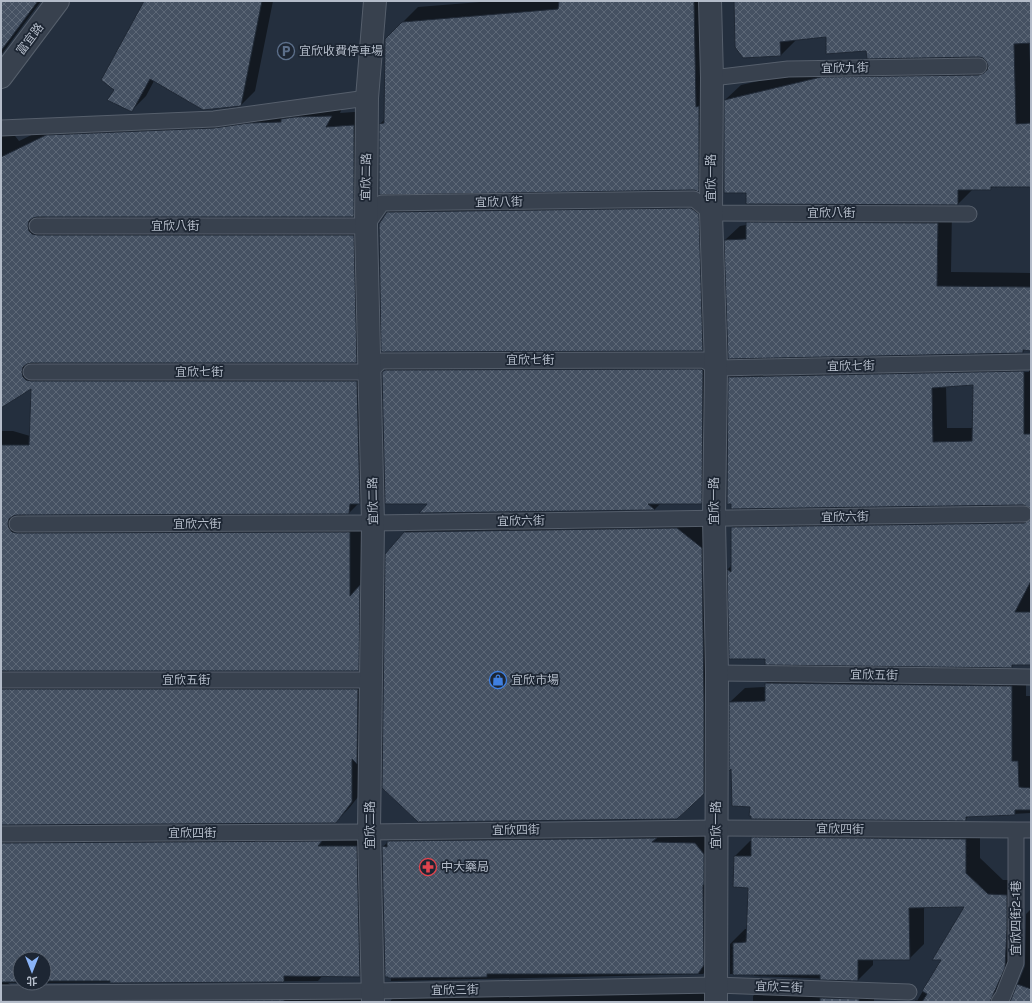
<svg xmlns="http://www.w3.org/2000/svg" width="1032" height="1003" font-family="'Public Sans','Noto Sans TC',sans-serif">
<style>
.shadow{fill:#0007;fill-rule:evenodd}
.building{fill:url(#building-cross-hatch);stroke:#1f2835;fill-rule:evenodd}
.lines{fill:none;stroke-linecap:round;stroke-linejoin:round}
.lane-casing{stroke:#565f6c;stroke-width:17}
.street-casing{stroke:#565f6c;stroke-width:24}
.lane{stroke:#38414e;stroke-width:15}
.street{stroke:#38414e;stroke-width:22}
.labels{text-anchor:middle;dominant-baseline:central;stroke-width:3.5;stroke-linejoin:round;paint-order:stroke}
.street-label{font-size:12px;fill:#b4bcc9;stroke:#1d2633}
.poi-label{font-size:12px;fill:#b4bcc9;stroke:#1d2633;text-anchor:start}
</style>
<defs>
<pattern id="building-cross-hatch" width="8" height="8" patternUnits="userSpaceOnUse"><rect width="8" height="8" fill="#455162"/><path d="M0 0l8 8M0 8l8-8" fill="none" stroke="#5d6877"/></pattern>
</defs>
<rect width="100%" height="100%" fill="#242f3e"/>
<path class="shadow" d="M 1,1 L 41,1 L 1,55 Z
M 145,1 L 273,1 L 255,91 L 241,105 L 154,81 L 146,96 L 132,110 L 116,89 Z
M 493,1 L 709,1 L 713,175 L 698,190 L 380,124 L 385,119 L 386,39 L 418,7 Z
M 735,1 L 1031,1 L 1031,42 L 1029,42 L 1031,85 L 1031,186 L 994,186 L 990,189 L 973,189 L 958,204 L 746,192 L 725,100 L 741,85 L 837,63 L 987,60 L 984,57 L 979,56 L 867,50 L 827,35 L 796,40 L 781,55 L 744,57 Z
M 345,102 L 340,113 L 368,111 L 368,201 L 353,216 L 43,216 L 47,219 L 368,221 L 371,348 L 356,362 L 37,362 L 41,365 L 371,367 L 374,488 L 349,513 L 24,514 L 27,517 L 364,518 L 373,655 L 358,670 L 7,670 L 11,674 L 372,675 L 366,787 L 350,807 L 336,822 L 1,824 L 1,431 L 13,431 L 30,436 L 32,387 L 1,405 L 1,134 L 12,132 L 19,141 L 61,121 L 230,114 Z
M 706,193 L 718,335 L 703,350 L 388,213 L 403,197 Z
M 761,208 L 952,209 L 951,272 L 1031,273 L 1031,350 L 1026,349 L 1023,352 L 729,358 L 725,240 L 740,226 L 746,225 L 746,223 Z
M 717,354 L 716,488 L 701,503 L 661,503 L 655,509 L 422,512 L 430,503 L 383,373 L 401,355 Z
M 1031,358 L 1031,507 L 729,377 L 744,363 ZM 1029,370 L 1029,372 L 987,373 L 987,371 ZM 974,384 L 973,428 L 947,428 L 946,386 Z
M 1031,509 L 1031,664 L 1014,664 L 1012,667 L 766,658 L 730,658 L 728,569 L 732,565 L 732,527 L 747,513 Z
M 692,513 L 717,533 L 719,778 L 703,794 L 405,532 L 420,517 Z
M 781,668 L 1026,671 L 1026,696 L 1031,696 L 1031,813 L 969,816 L 965,820 L 751,806 L 730,702 L 745,688 L 766,687 L 766,683 Z
M 767,823 L 980,824 L 980,858 L 1003,880 L 1021,880 L 1009,995 L 1013,996 L 1025,966 L 1026,914 L 1031,909 L 1031,1002 L 914,1002 L 916,1000 L 917,1001 L 942,959 L 966,906 L 924,907 L 924,944 L 909,959 L 873,959 L 873,965 L 858,980 L 754,976 L 754,974 L 730,974 L 730,944 L 745,929 L 748,929 L 749,887 L 735,856 L 750,841 L 752,841 L 752,838 Z
M 403,826 L 710,828 L 718,959 L 703,974 L 391,981 L 383,847 Z
M 1,832 L 371,832 L 374,961 L 359,976 L 323,975 L 318,981 L 44,983 L 44,959 L 20,959 L 20,983 L 8,983 L 12,986 L 353,986 L 371,1002 L 1,1002 Z
M 717,980 L 718,1002 L 391,1002 L 391,1000 L 406,985 Z
M 768,981 L 874,985 L 874,1002 L 753,1002 L 753,996 Z"/>
<path class="building" d="M 1,1 L 38,1 L 1,51 Z
M 144,1 L 262,1 L 241,106 L 203,110 L 150,79 L 132,112 L 107,100 L 114,90 L 101,80 Z
M 559,1 L 694,1 L 696,107 L 699,106 L 699,192 L 694,190 L 379,195 L 379,124 L 384,123 L 385,39 L 402,22 L 558,9 Z
M 734,1 L 1031,1 L 1031,43 L 1014,44 L 1016,124 L 1031,123 L 1031,187 L 991,187 L 991,190 L 958,190 L 958,205 L 746,204 L 746,193 L 724,193 L 724,100 L 821,77 L 979,75 L 984,73 L 987,70 L 988,66 L 986,61 L 983,58 L 979,57 L 867,59 L 866,51 L 826,54 L 826,37 L 780,42 L 781,56 L 743,58 L 735,47 Z
M 332,116 L 326,127 L 354,125 L 354,217 L 37,217 L 33,218 L 29,221 L 28,226 L 29,231 L 32,234 L 37,235 L 354,235 L 357,363 L 31,363 L 27,364 L 23,367 L 22,372 L 23,377 L 26,380 L 31,381 L 357,381 L 360,504 L 350,504 L 349,514 L 17,515 L 13,516 L 9,519 L 8,524 L 9,528 L 12,532 L 17,533 L 350,532 L 350,596 L 360,585 L 359,671 L 1,671 L 1,445 L 29,445 L 31,389 L 1,408 L 1,157 L 46,135 L 214,128 L 249,123 L 281,122 L 281,119 L 295,117 Z
M 691,208 L 699,214 L 703,351 L 381,352 L 379,224 L 387,212 Z
M 746,222 L 938,223 L 937,286 L 1031,287 L 1031,351 L 1023,350 L 1023,353 L 728,359 L 724,240 L 746,239 Z
M 701,369 L 703,370 L 702,504 L 648,504 L 655,510 L 419,513 L 427,504 L 385,504 L 382,372 L 385,370 Z
M 1024,371 L 1024,434 L 1031,434 L 1031,509 L 1024,505 L 731,509 L 731,504 L 727,504 L 728,377 ZM 973,385 L 972,441 L 933,442 L 932,388 Z
M 1031,519 L 1031,581 L 1015,612 L 1031,612 L 1031,665 L 1012,665 L 1012,668 L 765,665 L 765,659 L 729,659 L 727,569 L 731,572 L 731,527 L 1024,523 Z
M 677,528 L 702,548 L 704,703 L 704,794 L 677,819 L 418,822 L 382,788 L 385,554 L 404,532 Z
M 765,683 L 1012,686 L 1012,761 L 1018,761 L 1019,787 L 1031,788 L 1031,810 L 1015,810 L 1015,815 L 966,817 L 966,821 L 751,819 L 751,816 L 749,816 L 750,807 L 732,806 L 731,769 L 729,771 L 729,702 L 765,701 Z
M 1,689 L 358,689 L 357,764 L 352,759 L 352,802 L 336,823 L 1,825 Z
M 751,837 L 966,839 L 966,873 L 988,894 L 1007,895 L 1007,929 L 1005,968 L 990,1002 L 922,1002 L 927,994 L 922,991 L 941,960 L 932,960 L 964,907 L 909,908 L 910,960 L 858,960 L 858,981 L 820,980 L 820,975 L 733,975 L 733,943 L 746,942 L 748,888 L 733,887 L 734,856 L 751,856 Z
M 657,838 L 652,842 L 695,843 L 704,854 L 704,885 L 703,885 L 704,965 L 698,974 L 487,974 L 487,977 L 388,978 L 388,977 L 385,977 L 382,846 L 387,847 L 387,841 Z
M 322,841 L 318,846 L 357,846 L 360,977 L 284,976 L 284,982 L 110,983 L 110,981 L 44,981 L 44,959 L 20,959 L 20,982 L 1,982 L 1,843 Z
M 1017,984 L 1031,989 L 1031,1002 L 1010,1002 Z
M 820,998 L 859,999 L 859,1002 L 820,1002 Z
M 284,1000 L 284,1002 L 110,1001 Z"/>
<g class="lines">
<g class="lane-casing">
<path id="lane" d="M 712,78 L 788,69 L 979,66
M 1,128 L 214,119 L 367,98
M 37,226 L 366,226 L 382,203 L 694,199 L 711,213 L 969,214
M 31,372 L 369,372 L 381,361 L 704,360 L 716,368 L 1031,362
M 17,524 L 373,523 L 1024,514
M 717,673 L 1031,677
M 1,680 L 371,680
M 1,834 L 369,832 L 716,828 L 1031,830
M 1,993 L 373,991 L 716,985 L 909,992
M 999,1002 L 1003,996 L 1016,963 L 1016,831"/>
</g>
<g class="street-casing">
<path id="street" d="M 710,1 L 712,78 L 711,213 L 716,368 L 714,519 L 717,673 L 716,1002
M 1,77 L 58,1
M 373,1002 L 369,832 L 373,523 L 366,226 L 367,98 L 375,1"/>
</g>
<use href="#lane" class="lane"/>
<use href="#street" class="street"/>
</g>
<defs>
<g id="parking-ring" transform="scale(0.9)"><circle r="9.5" fill="#1d2633" stroke="#5c6f8a" stroke-width="1.5"/><path d="M-3.5-5.5H1a3.5 3.5 0 0 1 0 7H-1V5.5H-3.5ZM-1-3.4V-.6H.8a1.4 1.4 0 0 0 0-2.8Z" fill="#5c6f8a"/></g>
<g id="shop-ring" transform="scale(0.9)"><circle r="9.5" fill="#1d2633" stroke="#3f7fe0" stroke-width="1.5"/><path d="M-5-2.5h2.3a2.7 3.5 0 0 1 5.4 0H5L5.5 6h-11ZM-1.5-2.5h3a1.5 2.3 0 0 0-3 0Z" fill="#3f7fe0"/></g>
<g id="pharmacy-ring" transform="scale(0.9)"><circle r="9.5" fill="#1d2633" stroke="#e0444e" stroke-width="1.5"/><path d="M-2-6h4v4h4v4h-4v4h-4v-4h-4v-4h4Z" fill="#e0444e"/></g>
</defs>
<g fill-rule="evenodd">
<use href="#parking-ring" x="286" y="51"/>
<use href="#shop-ring" x="498" y="680"/>
<use href="#pharmacy-ring" x="428" y="867"/>
</g>
<g class="labels">
<g class="street-label">
<text transform="translate(30 39) rotate(-53)">富宜路</text>
<text transform="translate(845 68) rotate(-1)">宜欣九街</text>
<text transform="translate(366 177) rotate(-89)">宜欣二路</text>
<text transform="translate(711 178) rotate(-90)">宜欣一路</text>
<text transform="translate(499 202) rotate(-1)">宜欣八街</text>
<text x="831" y="213">宜欣八街</text>
<text x="175" y="226">宜欣八街</text>
<text x="530" y="360">宜欣七街</text>
<text transform="translate(851 366) rotate(-1)">宜欣七街</text>
<text x="199" y="372">宜欣七街</text>
<text transform="translate(373 501) rotate(-91)">宜欣二路</text>
<text transform="translate(714 501) rotate(-90)">宜欣一路</text>
<text transform="translate(845 517) rotate(-1)">宜欣六街</text>
<text transform="translate(521 521) rotate(-1)">宜欣六街</text>
<text x="197" y="524">宜欣六街</text>
<text transform="translate(874 675) rotate(1)">宜欣五街</text>
<text x="186" y="680">宜欣五街</text>
<text transform="translate(370 825) rotate(-90)">宜欣二路</text>
<text transform="translate(716 825) rotate(-90)">宜欣一路</text>
<text transform="translate(840 829) rotate(1)">宜欣四街</text>
<text transform="translate(516 830) rotate(-1)">宜欣四街</text>
<text x="192" y="833">宜欣四街</text>
<text transform="translate(1016 918) rotate(-90)">宜欣四街2-1巷</text>
<text transform="translate(779 987) rotate(2)">宜欣三街</text>
<text transform="translate(455 990) rotate(-1)">宜欣三街</text>
</g>
<g class="poi-label">
<text x="299" y="51">宜欣收費停車場</text>
<text x="511" y="680">宜欣市場</text>
<text x="441" y="867">中大藥局</text>
</g>
</g>
<rect width="1032" height="1003" fill="none" stroke="#b4bcc9" stroke-width="4"/>
<g transform="translate(32 971) rotate(180)"><circle r="19" fill="#1d2633" stroke="#59626f"/>
<path d="M0-3L7 15L0 10L-7 15Z" fill="#8ab4f8"/>
<text y="-6" font-size="11" font-weight="bold" text-anchor="middle" fill="#b4bcc9">北</text>
</g>
</svg>
